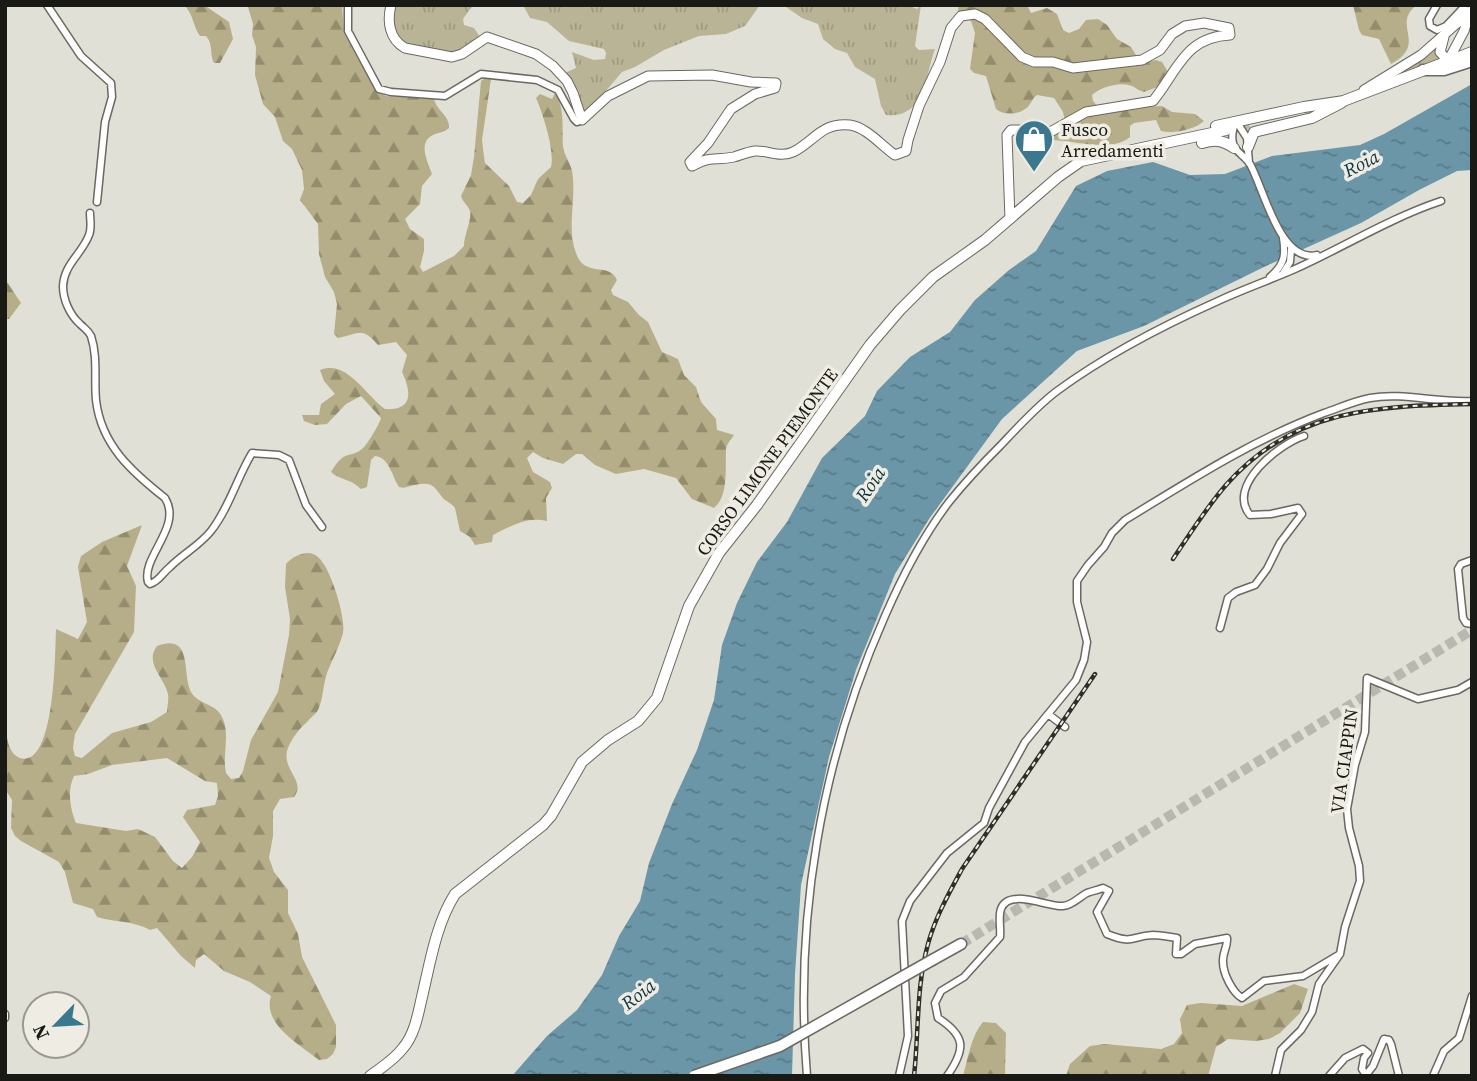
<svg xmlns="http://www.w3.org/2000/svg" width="1477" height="1081" font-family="'Source Serif 4',serif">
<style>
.grass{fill:url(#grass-tufts)}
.forest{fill:url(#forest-firs);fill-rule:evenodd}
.water{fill:url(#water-ripples)}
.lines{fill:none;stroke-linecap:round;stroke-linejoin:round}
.primary-tunnel{stroke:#b9b8af;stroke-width:10;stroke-dasharray:10 5;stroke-linecap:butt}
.highway-tunnel{stroke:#b9b8af;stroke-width:10;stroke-dasharray:10 5;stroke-linecap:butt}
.street-casing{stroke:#6a6860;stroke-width:9}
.secondary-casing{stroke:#6a6860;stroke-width:11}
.primary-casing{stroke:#6a6860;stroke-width:12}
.highway-casing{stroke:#6a6860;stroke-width:13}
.street{stroke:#fff;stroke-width:6}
.secondary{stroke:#fff;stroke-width:9}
.primary{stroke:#fff;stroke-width:10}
.highway{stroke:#fff;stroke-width:10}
.rail-casing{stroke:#2f2f2a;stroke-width:4.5}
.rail{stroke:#efede3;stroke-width:2;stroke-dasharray:5;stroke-linecap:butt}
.highway-bridge-casing{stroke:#6a6860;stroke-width:13;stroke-linecap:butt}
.highway-bridge{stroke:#fff;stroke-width:10}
.labels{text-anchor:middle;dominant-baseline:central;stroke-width:7;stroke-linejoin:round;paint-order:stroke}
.poi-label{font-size:18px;fill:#191915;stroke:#efede3;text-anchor:start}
.street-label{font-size:18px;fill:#191915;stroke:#efede3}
.water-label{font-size:19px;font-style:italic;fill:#0f3744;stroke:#efede3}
</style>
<defs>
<pattern id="grass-tufts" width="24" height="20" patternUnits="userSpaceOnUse" patternTransform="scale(1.75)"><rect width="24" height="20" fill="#bab496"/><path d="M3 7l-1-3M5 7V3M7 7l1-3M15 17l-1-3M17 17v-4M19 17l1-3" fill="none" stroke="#9f9a80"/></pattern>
<pattern id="forest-firs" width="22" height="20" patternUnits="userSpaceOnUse" patternTransform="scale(1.75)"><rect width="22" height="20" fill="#b6ae88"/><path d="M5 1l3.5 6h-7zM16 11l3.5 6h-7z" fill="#938d6e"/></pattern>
<pattern id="water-ripples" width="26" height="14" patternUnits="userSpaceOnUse" patternTransform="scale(1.75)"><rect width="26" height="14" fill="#6b96a7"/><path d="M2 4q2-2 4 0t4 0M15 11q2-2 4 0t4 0" fill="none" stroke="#577a87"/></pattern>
</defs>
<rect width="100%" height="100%" fill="#e1e0d6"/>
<path class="grass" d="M 394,5 L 473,5 L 463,19 L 464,25 L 474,28 L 480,37 L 454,55 C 419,49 387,51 394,5 Z
M 523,5 L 760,5 L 745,26 L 726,34 L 699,36 L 664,50 L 635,67 L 622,72 L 586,114 L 566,75 L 567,72 L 576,68 L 572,52 L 594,60 L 605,59 L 606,53 L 604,49 L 569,41 L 547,22 L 530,18 Z
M 783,5 L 907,5 L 917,9 L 921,5 L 915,46 L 919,50 L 935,49 C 925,76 925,119 886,115 L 881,106 L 875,79 L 855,67 L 847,53 L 835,49 L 823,39 L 818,24 L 802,18 Z
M 1438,47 L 1442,60 L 1402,72 L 1402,70 Z"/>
<path class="forest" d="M 184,5 L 204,5 L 229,22 L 233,39 L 220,63 L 214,63 C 209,54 214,45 206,36 L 200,36 C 193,27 194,15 184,5 Z
M 244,5 L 342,5 L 344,33 L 375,90 L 386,96 L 434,99 C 437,111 450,116 449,128 C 444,133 439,132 433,135 C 417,143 428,162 432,174 L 422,186 L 420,204 L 405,219 L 410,229 L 424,239 L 424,251 L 420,267 L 423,272 L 454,256 L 464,246 C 464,234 472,220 470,211 C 468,205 463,203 461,196 L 471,175 L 474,157 L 481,81 L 486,77 L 491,79 L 482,140 L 484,157 L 485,163 L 509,186 L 517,202 L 523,203 L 531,195 L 538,179 L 551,167 C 555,151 543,114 536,98 L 540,94 L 552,99 L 555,93 C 565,107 562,129 563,146 C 564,155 570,162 572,171 C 577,198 566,227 576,253 C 585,279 609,261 617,280 L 611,290 L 613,295 L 628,302 L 639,315 L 648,322 L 662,352 L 678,359 L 684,375 L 696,387 L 701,402 L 716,419 L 717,430 L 734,435 C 731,440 727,443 726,449 C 725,468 729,496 714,508 L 692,499 L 676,478 L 644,469 L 616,474 L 595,465 L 582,454 L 576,454 L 563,464 L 543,458 L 533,452 L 527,458 L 533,472 L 550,482 L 552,488 L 546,498 L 547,521 C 527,516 511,526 493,535 L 492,542 L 475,545 L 470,537 L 460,531 L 455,508 C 452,503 446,502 442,497 C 434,486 432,481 415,485 C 408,486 406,489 399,487 C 392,476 389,457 375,456 L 371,460 L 367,487 L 361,489 C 350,478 339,480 331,472 C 346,447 350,460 363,448 C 367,445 380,423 381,418 L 361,396 L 346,404 L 327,424 L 315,425 L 304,421 L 302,415 L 319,415 L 321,404 L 335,394 L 324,381 L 320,370 C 347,359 366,396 385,409 C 414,411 411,391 402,372 L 407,355 L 396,342 L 378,345 C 361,326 360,334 338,338 L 334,334 L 337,304 L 334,292 L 325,277 L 319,254 L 318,224 L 300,200 L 304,189 L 302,170 L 292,149 L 283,141 L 275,117 L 263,104 L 255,75 L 256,47 L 252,35 L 253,24 L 248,7 Z
M 959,5 L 1027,5 L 1031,13 L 1047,8 L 1057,14 L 1063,30 L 1069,33 L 1079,29 L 1086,20 L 1098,19 L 1107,25 L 1117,39 L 1131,47 L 1141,63 L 1156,60 L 1162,62 L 1168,72 L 1160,86 L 1144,92 C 1140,91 1137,89 1134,87 C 1122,80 1100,87 1092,95 L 1093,101 L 1100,109 L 1162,106 L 1172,112 L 1195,114 L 1204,121 C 1194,130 1174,134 1161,131 L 1156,120 L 1134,123 L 1130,126 L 1130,137 C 1113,152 1075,141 1054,140 L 1052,135 L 1062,130 L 1066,126 L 1063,112 L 1054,98 L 1037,95 C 1031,99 1031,106 1025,109 C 1017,115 1003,115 996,109 L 986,76 L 974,73 L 970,69 L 975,33 L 971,21 L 957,15 Z
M 1353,5 L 1417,5 C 1390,25 1429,43 1391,64 L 1379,39 L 1362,35 L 1359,30 Z
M 5,279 L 21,303 L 9,319 L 5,319 Z
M 142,525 L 127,566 L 136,586 L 134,632 L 75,734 L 73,748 L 75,756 L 82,758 L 112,733 L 151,722 L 167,712 C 167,707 169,700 168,694 C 164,677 144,663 157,646 C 197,631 179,682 194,696 C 204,706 217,704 223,719 C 230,736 222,756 226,773 L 231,779 L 239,778 L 243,771 L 251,740 L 278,692 L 289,635 L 290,619 L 285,587 L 286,564 C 294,555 310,548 319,558 C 331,569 346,618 343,633 C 339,648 332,660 327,673 C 323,685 323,700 318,710 C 316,714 310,718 307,722 C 299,729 292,738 288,748 C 280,769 307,781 294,797 L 280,799 L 273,811 L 273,836 L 269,858 L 274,872 L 288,890 L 288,913 L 298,934 L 302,957 L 336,1025 L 336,1047 L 333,1054 L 327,1059 L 319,1060 C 299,1044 262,1024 271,996 L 250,982 L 224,971 L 204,954 L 196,960 L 195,968 L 181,956 L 157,928 L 150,930 C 135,921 114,922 97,917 L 93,909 L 73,903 L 65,872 L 59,862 L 21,841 L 15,836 L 11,828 L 12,800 L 5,789 L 5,724 C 7,735 7,753 20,758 C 56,769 55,647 56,629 L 78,639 L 87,622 L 78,567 L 81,556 L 102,542 ZM 167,758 L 205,781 L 217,783 L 218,796 L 215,805 L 187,810 L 183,817 L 200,842 L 192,857 L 182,868 L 173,861 L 155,837 L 138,829 L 126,831 L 76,823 C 70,809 67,790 74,776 L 88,774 L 112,765 Z
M 1294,984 L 1308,989 L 1300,1013 L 1280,1033 L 1269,1039 L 1256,1041 L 1228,1039 L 1216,1047 L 1208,1076 L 1066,1076 L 1070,1064 L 1090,1046 L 1104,1044 L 1161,1049 L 1174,1044 L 1182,1033 L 1180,1019 L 1187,1005 L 1201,1003 L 1242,1006 Z
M 983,1022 L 996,1023 L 1006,1033 L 1005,1076 L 963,1076 C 968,1058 971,1036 983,1022 Z"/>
<path class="water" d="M 1472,84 L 1472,170 L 1457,171 L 1419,190 L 1361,223 L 1266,266 L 1144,326 L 1077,351 L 1002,419 L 929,519 L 895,574 L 856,670 L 829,757 L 801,885 L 795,974 L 792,1076 L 512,1076 L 547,1036 L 577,1010 L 602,975 L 619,936 L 640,901 L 649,863 L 672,804 L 697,750 L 714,700 L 722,645 L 737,603 L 757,562 L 787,522 L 822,458 L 865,416 L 877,391 L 910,357 L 950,332 L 975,300 L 1009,270 L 1036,251 L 1076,186 L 1107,171 L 1153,162 L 1190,175 L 1225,174 L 1272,156 L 1360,145 L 1384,134 Z"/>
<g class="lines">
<path class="primary-tunnel" d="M 1230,129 L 1249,124"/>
<path class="highway-tunnel" d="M 961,944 L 1472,630"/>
<g class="street-casing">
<path id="street" d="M 47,5 L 81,56 L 111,83 L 112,97 L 105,122 L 97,202
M 348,5 L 348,31 L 379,89 L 391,92 L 445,96 L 481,74 L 537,80 L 558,90 L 574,119 L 577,122 L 582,120
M 1437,5 L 1429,19 L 1430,26 L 1437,30 L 1446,26 L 1463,8 L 1470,12
M 1249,163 L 1247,138 L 1236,121 C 1233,128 1231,135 1233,143 C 1234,151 1245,156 1250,164 C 1264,189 1280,264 1317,255
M 90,213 C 90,220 92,228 89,235 C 82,254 64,264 63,286 C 63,300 70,315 80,324 C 85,329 88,330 91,336 C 98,357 94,379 96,400 C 101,445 132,472 165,498 C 183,527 141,557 148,582 L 150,584 C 160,581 162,573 170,567 C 183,554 200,545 211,531 C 229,508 237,478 252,453 L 279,455 L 289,460 L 306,505 L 322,527
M 1283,273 L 1290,262 L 1291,249
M 1270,277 C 1284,265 1286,256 1283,238
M 1472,560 L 1461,564 L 1458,569 L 1463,618 L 1466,623 L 1472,624
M 1220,628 L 1228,598 L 1236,592 L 1255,585 L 1267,569 L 1280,543 L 1302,514 L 1298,508 L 1271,514 L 1250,515 C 1226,486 1279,444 1304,436
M 1048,714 L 1065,727
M 5,1014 L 5,1018
M 807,1076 C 794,919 821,760 885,616 C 902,577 923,536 949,502 C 965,482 983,463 1001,445 C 1019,426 1037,406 1057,391 C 1106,355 1162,326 1218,301 C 1244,289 1270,280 1295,269 C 1344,247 1390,218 1441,201
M 899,1076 L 908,1036 L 902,921 L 910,901 L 947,853 L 984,823 L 989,808 L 1025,742 L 1076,680 L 1084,660 L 1087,642 L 1077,602 L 1077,581 L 1088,565 L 1104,547 L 1112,533 L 1125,520 C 1189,481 1252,440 1324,413 C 1339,408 1354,401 1370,398 C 1402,392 1438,403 1472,401
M 947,1076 C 966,1049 966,1036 938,1018 L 935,1003 L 941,991 L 964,977 L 1000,937 C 1001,928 998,916 1001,909 C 1008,887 1050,908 1063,906 C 1073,905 1079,897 1087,893 C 1092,891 1098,890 1103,888 L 1109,891 L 1097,912 L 1107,934 C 1134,945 1130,936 1153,935 C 1161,935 1169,937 1177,938 L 1176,954 L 1181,954 L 1195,944 L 1227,938 C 1228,947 1222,953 1223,962 C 1223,974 1233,993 1242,998 L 1264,981 L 1303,976 L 1340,954
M 1275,1076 L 1281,1050 L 1301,1030 L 1312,1012 L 1319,984 L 1340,954 L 1345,927 L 1360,881 L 1359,866 L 1349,828 L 1347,809 L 1355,765 L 1365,732 L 1367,678 L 1418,699 L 1458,690 L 1472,682
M 1329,1076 L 1345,1058 L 1363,1049 L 1368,1053 L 1364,1058 L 1362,1069 L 1366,1075 L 1373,1066 L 1384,1039 L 1389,1040 L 1391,1044 L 1399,1076
M 1433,1076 L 1444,1051 L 1459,1038 L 1472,996"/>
</g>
<g class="secondary-casing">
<path id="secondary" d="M 391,5 C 387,21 389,39 405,48 L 452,57 L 462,54 L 487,37 L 536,54 L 553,66 L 567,81 L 573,93 L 582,120 L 608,96 L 648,76 L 712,75 L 751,82 L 776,83 L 775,88 L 755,94 L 731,109 L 708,143 L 690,162 L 692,166 C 711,155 716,161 734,157 C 741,155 747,152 755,151 C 767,150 780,158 793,152 C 814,142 821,122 850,125 C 866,127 882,146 895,155 L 906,151 L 908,140 L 919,106 L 940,62 L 951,28 L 961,16 L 975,14 L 985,19 L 1022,57 L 1034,62 L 1053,62 L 1073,68 L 1142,60 L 1160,50 L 1172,34 L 1185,26 L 1204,23 L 1229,28 L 1230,35 C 1185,37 1178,70 1153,101 L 1086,112 L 1043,136 L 1020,130 L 1011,130 L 1007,135 L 1010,219
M 1444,37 L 1440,52 L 1448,61 L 1464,31 L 1470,12
M 1364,90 L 1421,55 L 1472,10"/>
</g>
<g class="primary-casing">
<path id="primary" d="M 1338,103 L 1472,52
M 1216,126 L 1304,107 L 1344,101
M 1202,143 C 1215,139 1223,140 1234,148
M 1248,147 L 1254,132 L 1312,118 L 1341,103
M 370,1076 C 382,1067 394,1060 403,1048 C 415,1034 418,1014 422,997 C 430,963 436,924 455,894 L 543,825 L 551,816 L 582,762 L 608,740 L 638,721 L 657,698 L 689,606 L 719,553 L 757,505 L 870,345 L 900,310 L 933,277 L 985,240 L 1058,177 L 1081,161 L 1226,130"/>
</g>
<g class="highway-casing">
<path id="highway" d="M 1423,70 L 1444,70 L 1472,61
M 934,959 L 961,944"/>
</g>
<use href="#street" class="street"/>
<use href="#secondary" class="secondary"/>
<use href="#primary" class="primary"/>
<use href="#highway" class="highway"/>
<g class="rail-casing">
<path id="rail" d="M 1173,559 C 1190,534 1206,508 1226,485 C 1294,408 1377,406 1472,404
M 914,1076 C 919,1032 916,987 928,944 C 935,918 949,893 962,869 L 1095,674"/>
</g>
<use href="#rail" class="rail"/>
<g class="highway-bridge-casing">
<path id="highway-bridge" d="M 694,1076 L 780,1046 L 934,959"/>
</g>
<use href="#highway-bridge" class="highway-bridge"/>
</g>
<defs>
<g id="shop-pin" transform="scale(2.0125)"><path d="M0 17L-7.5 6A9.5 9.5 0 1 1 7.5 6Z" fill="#3b788f" stroke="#efede3"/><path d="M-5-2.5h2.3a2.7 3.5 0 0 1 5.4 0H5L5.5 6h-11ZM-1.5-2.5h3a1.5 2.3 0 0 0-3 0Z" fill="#fff"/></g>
</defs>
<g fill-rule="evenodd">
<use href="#shop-pin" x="1034" y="139"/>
</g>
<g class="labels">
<g class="poi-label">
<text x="1061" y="129">Fusco<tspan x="1061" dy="21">Arredamenti</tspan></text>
</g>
<g class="street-label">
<text transform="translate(767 462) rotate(-54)">CORSO LIMONE PIEMONTE</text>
<text transform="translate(1344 761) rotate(-82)">VIA CIAPPIN</text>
</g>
<g class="water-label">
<text transform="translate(1361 163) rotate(-27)">Roia</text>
<text transform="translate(870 484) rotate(-56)">Roia</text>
<text transform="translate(638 994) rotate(-38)">Roia</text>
</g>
</g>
<rect width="1477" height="1081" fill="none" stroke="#191915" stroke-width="14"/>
<g transform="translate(56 1025) rotate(245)"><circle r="33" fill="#efede3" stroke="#999891" stroke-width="2"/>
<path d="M0-5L12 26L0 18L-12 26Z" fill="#3b788f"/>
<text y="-10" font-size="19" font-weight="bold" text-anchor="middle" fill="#191915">N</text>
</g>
</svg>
